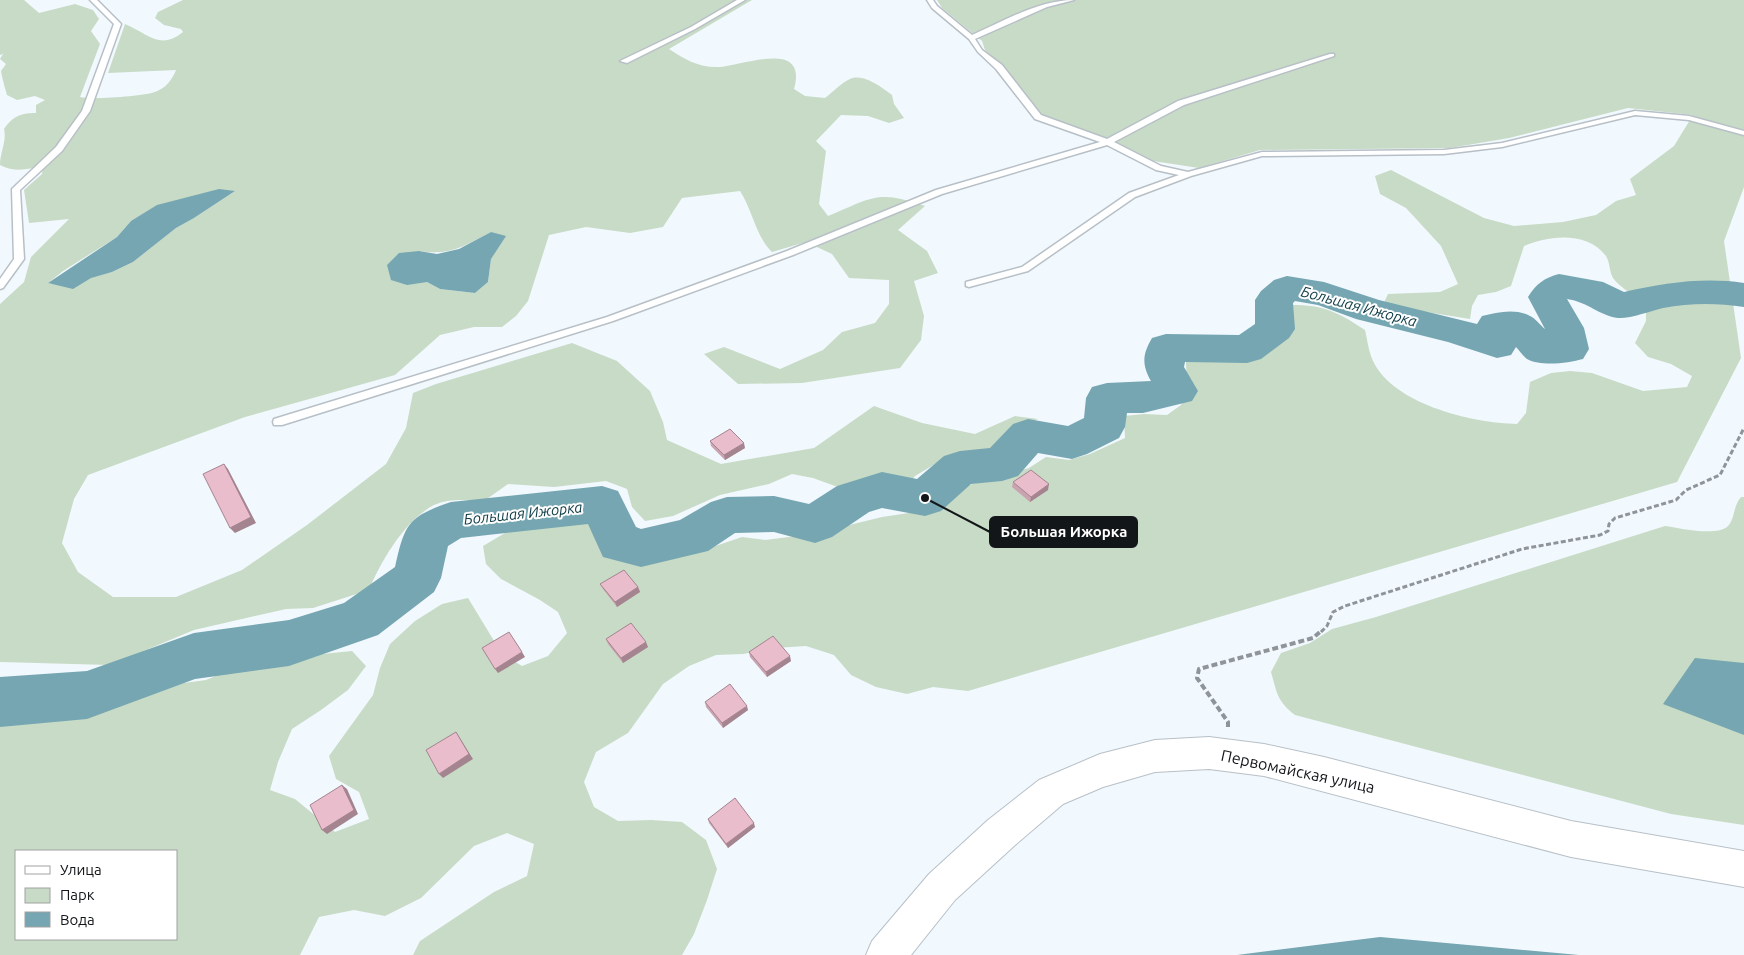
<svg xmlns="http://www.w3.org/2000/svg" width="1744" height="955" font-family="Ubuntu,sans-serif">
<style>
.green{fill:#c8dbc6;fill-rule:evenodd}
.water{fill:#75a6b2}
.lines{fill:none;stroke-linecap:round;stroke-linejoin:round}
.river{fill:#75a6b2;fill-rule:evenodd}
.service-casing{stroke:#b8c0c7;stroke-width:3}
.tertiary-casing{stroke:#b8c0c7;stroke-width:2}
.path-far1{stroke:#8f9498;stroke-width:3;stroke-dasharray:5 2.5;stroke-linecap:butt}
.path{stroke:#8f9498;stroke-width:4;stroke-dasharray:6 3;stroke-linecap:butt}
.service{fill:#fff;fill-rule:evenodd}
.tertiary{fill:#fff;fill-rule:evenodd}
.wall{fill:#c9a3af}
.shaded-wall{fill:#a4848f}
.building{fill:#eabdcc;stroke:#a4848f}
.labels{text-anchor:middle;dominant-baseline:central;stroke-width:4;stroke-linejoin:round;paint-order:stroke}
.water-label{font-size:15px;font-style:italic;fill:#0e3c46;stroke:#fff}
.near-street-label{font-size:16px;fill:#131618;stroke:#fff}
.leader{fill:none;stroke:#131618;stroke-width:2}
.callout-dot{fill:#131618;stroke:#fff;stroke-width:2}
.callout{fill:#131618;stroke:#131618;stroke-width:2}
.callout-label{font-size:15px;text-anchor:middle;font-weight:bold;fill:#fff}
</style>
<rect width="100%" height="100%" fill="#f1f8fe"/>
<path class="green" d="M 0,0 L 24,0 L 39,13 L 75,4 L 93,10 L 99,19 L 91,31 L 100,44 L 80,97 C 92,100 144,96 155,92 C 166,88 172,80 176,70 L 108,73 L 125,24 C 147,33 160,51 183,32 L 181,29 L 164,25 L 155,18 L 158,12 L 183,0 L 752,0 L 669,49 C 686,60 699,68 720,67 C 745,65 808,39 794,89 L 805,96 L 825,98 C 833,92 841,83 850,79 C 864,73 882,88 892,95 L 894,104 L 904,118 L 889,123 L 868,116 L 841,115 L 816,141 L 826,151 L 819,204 L 828,216 C 872,198 877,189 925,206 L 898,230 L 927,251 L 938,273 L 914,281 L 924,316 L 921,340 L 900,368 L 802,383 L 738,384 L 704,354 L 724,347 L 780,369 L 823,350 L 842,332 L 875,323 L 889,304 L 889,280 L 849,278 L 832,254 L 806,242 L 772,252 C 755,235 753,211 740,191 L 682,198 L 663,227 L 630,233 L 586,227 L 549,235 L 528,301 L 516,316 L 502,327 L 474,327 L 440,335 L 395,375 L 245,417 L 88,475 L 74,499 L 62,543 L 78,572 L 113,597 L 176,597 L 242,570 L 307,525 L 386,464 L 406,428 L 413,393 L 436,384 L 572,343 L 617,361 L 650,391 L 663,422 L 667,440 L 721,464 L 814,448 L 874,406 L 922,423 L 975,434 L 1015,416 L 1038,419 L 1017,428 L 990,453 L 980,456 L 956,454 L 945,458 L 915,476 L 909,484 L 835,486 L 813,478 L 792,474 L 769,484 L 720,495 L 673,516 L 645,521 L 632,507 L 627,489 L 606,481 L 554,487 L 508,484 L 484,501 C 468,500 449,498 434,505 C 405,520 381,561 369,590 L 313,608 L 286,609 L 194,630 L 110,665 L 0,662 L 0,304 L 24,282 L 31,257 L 69,219 L 29,223 L 24,190 L 42,174 L 43,166 C 27,169 16,173 0,165 C 0,152 7,141 4,129 C 13,116 21,113 36,113 L 36,105 L 45,100 L 35,96 L 17,100 L 7,95 C 5,88 2,78 1,71 L 6,64 L 0,59 L 3,54 L 0,55 ZM 235,191 L 194,218 L 176,228 L 133,262 L 112,272 L 91,277 L 73,288 L 48,283 L 63,271 L 117,237 L 131,221 ZM 491,232 L 491,259 L 488,282 L 475,293 L 440,289 L 427,282 L 419,251 C 450,256 464,246 491,232 Z
M 937,0 L 1744,0 L 1744,187 L 1724,241 L 1741,358 L 1677,482 L 968,691 L 933,687 L 907,694 L 876,687 L 851,675 L 834,655 L 806,646 L 774,648 L 743,654 L 716,655 L 689,666 L 663,684 L 628,733 L 596,752 L 584,782 L 594,807 L 618,821 L 651,820 L 682,822 L 706,840 L 717,869 L 707,900 L 694,934 L 682,955 L 413,955 L 420,941 L 494,892 L 527,876 L 534,844 L 507,833 L 474,846 L 421,898 L 385,916 L 354,910 L 319,917 L 300,955 L 0,955 L 0,726 L 21,717 L 51,714 L 145,696 L 177,684 L 206,680 L 269,654 L 293,657 L 352,651 L 366,666 L 348,690 L 321,710 L 292,729 L 278,762 L 270,790 L 295,799 L 335,832 L 369,819 L 359,792 L 336,779 L 329,756 L 373,695 L 380,668 L 390,644 L 415,621 L 442,604 L 468,598 L 502,654 L 522,666 L 548,656 L 567,633 L 558,612 L 540,600 L 501,579 L 486,564 L 483,546 L 505,533 L 555,523 L 594,523 L 600,542 L 619,552 L 644,558 L 668,560 L 692,554 L 742,537 L 765,540 L 813,534 L 882,517 L 929,510 L 964,487 L 984,480 L 1029,468 L 1046,457 L 1069,460 L 1090,454 L 1125,438 L 1124,416 L 1144,414 L 1167,415 L 1181,405 L 1187,391 L 1186,362 L 1206,358 L 1250,360 L 1280,344 L 1286,332 L 1285,305 C 1321,304 1335,310 1365,330 C 1367,338 1368,348 1371,356 C 1388,404 1473,423 1517,424 L 1526,413 L 1530,382 L 1551,373 L 1570,371 L 1592,373 L 1643,391 L 1687,387 L 1692,376 L 1671,364 L 1648,357 L 1635,343 L 1646,321 L 1646,304 C 1637,297 1620,288 1613,278 C 1609,271 1610,262 1606,256 C 1588,231 1548,235 1524,246 L 1511,286 L 1496,292 L 1478,295 L 1472,306 L 1470,319 L 1383,305 L 1388,294 L 1440,292 L 1458,284 L 1441,246 L 1406,208 L 1380,194 L 1375,176 L 1391,170 L 1484,218 L 1514,226 L 1563,222 L 1596,215 L 1616,201 L 1636,195 L 1630,179 L 1674,146 L 1693,115 L 1628,108 L 1509,138 L 1450,148 L 1260,150 L 1199,168 L 1153,161 L 1116,143 L 1044,117 L 1003,67 L 985,50 L 982,41 L 942,8 ZM 16,851 L 176,851 L 176,939 L 16,939 Z
M 1741,497 L 1744,497 L 1744,825 L 1671,814 L 1295,715 C 1277,701 1277,693 1271,672 L 1281,653 L 1310,643 L 1332,629 L 1376,617 L 1665,526 C 1679,528 1717,537 1728,526 C 1735,519 1733,506 1741,497 Z"/>
<path class="water" d="M 219,189 L 235,191 L 194,218 L 176,228 L 133,262 L 112,272 L 91,278 L 73,289 L 48,283 L 117,237 L 131,221 L 157,205 Z
M 491,232 L 506,236 L 491,259 L 488,282 L 475,293 L 440,289 L 427,282 L 407,285 L 391,280 L 387,265 L 399,253 L 419,251 L 437,254 L 459,249 Z
M 1695,658 L 1744,663 L 1744,735 L 1663,704 Z
M 1380,937 L 1579,955 L 1237,955 Z"/>
<g class="lines">
<path class="river" d="M 1559,274 L 1603,282 L 1624,292 C 1664,283 1703,277 1744,283 L 1744,307 C 1717,303 1690,303 1663,308 C 1651,311 1629,319 1618,318 C 1600,316 1588,302 1567,299 L 1584,328 L 1589,349 L 1583,359 C 1568,363 1542,367 1527,359 C 1523,356 1519,350 1516,347 L 1511,355 L 1497,358 L 1448,342 L 1356,319 L 1318,305 L 1295,301 L 1293,303 L 1295,329 L 1289,338 L 1261,359 L 1247,363 L 1185,362 L 1184,367 L 1198,391 L 1192,401 L 1143,413 L 1127,413 L 1125,427 L 1119,438 L 1087,454 L 1072,459 L 1038,453 L 1018,476 L 1002,481 L 971,484 L 941,511 L 925,516 L 882,508 L 869,512 L 832,537 L 815,543 L 774,532 L 735,533 L 708,551 L 641,567 L 603,557 L 588,524 L 461,538 L 448,546 L 441,578 L 434,592 L 378,635 L 289,666 L 195,679 L 87,719 L 0,727 L 0,677 L 87,671 L 194,633 L 289,620 L 344,603 L 395,567 C 405,524 407,517 451,502 L 602,486 L 618,491 L 636,527 L 641,529 L 680,520 L 711,502 L 727,497 L 774,496 L 809,504 L 837,486 L 882,472 L 917,479 L 944,456 L 960,451 L 990,448 L 1013,424 L 1028,419 L 1068,426 L 1084,418 L 1086,398 L 1092,387 L 1107,383 L 1151,381 C 1142,365 1142,355 1152,338 L 1166,334 L 1239,335 L 1255,324 L 1255,300 L 1261,291 L 1274,280 L 1287,276 L 1324,282 L 1379,300 L 1477,324 L 1482,316 C 1497,312 1516,308 1530,316 C 1535,318 1540,325 1545,329 L 1528,297 C 1536,284 1544,278 1559,274 Z"/>
<g class="service-casing">
<path id="service" d="M 90,0 L 97,0 L 121,24 L 90,111 L 62,151 L 20,190 L 24,259 L 3,288 L 0,289 L 0,279 L 14,259 L 12,189 L 56,147 L 82,111 L 114,24 Z
M 737,0 L 745,0 L 695,29 L 627,63 L 620,61 L 691,27 Z
M 927,0 L 933,0 L 937,6 L 972,35 C 1004,21 1039,0 1074,0 L 1047,7 L 975,39 L 982,50 L 1002,65 L 1041,115 L 1107,139 L 1178,101 L 1330,54 L 1334,54 L 1334,56 L 1184,105 L 1114,142 L 1161,166 L 1188,172 L 1262,152 L 1444,150 L 1502,143 L 1635,111 L 1689,116 L 1744,131 L 1744,135 L 1689,120 L 1635,115 L 1502,147 L 1444,154 L 1262,156 L 1191,176 L 1135,197 L 1028,271 L 969,287 L 966,286 L 966,282 L 1022,267 L 1129,193 L 1179,175 L 1156,170 L 1107,145 L 942,194 L 793,255 L 613,321 L 282,425 L 274,425 L 273,422 L 274,419 L 607,317 L 787,251 L 936,190 L 1100,142 L 1035,119 L 996,69 L 978,52 L 969,39 L 932,8 Z"/>
</g>
<g class="tertiary-casing">
<path id="tertiary" d="M 1209,737 L 1264,744 L 1324,757 L 1571,821 L 1744,851 L 1744,887 L 1571,857 L 1264,776 L 1209,769 L 1155,772 L 1103,787 L 1063,804 L 1014,846 L 955,900 L 911,955 L 866,955 L 872,941 L 929,874 L 988,820 L 1039,780 L 1100,754 L 1155,740 Z"/>
</g>
<path class="path-far1" d="M 1321,632 L 1327,626 L 1333,612 L 1345,606 L 1522,549 L 1600,535 L 1608,531 L 1609,524 L 1615,518 L 1676,500 L 1686,490 L 1720,475 L 1744,428"/>
<path class="path" d="M 1228,727 L 1228,722 L 1197,678 L 1199,669 L 1313,638 L 1322,630"/>
<use href="#service" class="service"/>
<use href="#tertiary" class="tertiary"/>
</g>
<path class="wall" d="M 710,441 L 745,448 L 725,460 L 711,446 Z
M 1013,482 L 1048,490 L 1030,502 L 1012,487 Z
M 600,584 L 638,587 L 640,592 L 617,607 L 603,589 Z
M 606,639 L 648,647 L 623,663 L 608,644 Z
M 749,652 L 791,661 L 767,677 L 750,657 Z
M 705,702 L 748,710 L 723,728 L 706,707 Z
M 708,819 L 755,827 L 728,848 L 709,823 Z"/>
<path class="shaded-wall" d="M 744,443 L 745,448 L 725,460 L 724,455 Z
M 224,464 L 228,469 L 256,523 L 235,533 L 230,528 Z
M 1049,484 L 1048,490 L 1030,502 L 1031,497 Z
M 638,587 L 640,592 L 617,607 L 615,602 Z
M 646,642 L 648,647 L 623,663 L 621,658 Z
M 522,652 L 525,657 L 498,673 L 495,669 Z
M 790,656 L 791,661 L 767,677 L 766,672 Z
M 747,706 L 748,710 L 723,728 L 722,723 Z
M 456,732 L 473,759 L 443,778 L 439,774 Z
M 342,785 L 347,789 L 358,814 L 327,834 L 322,830 Z
M 754,823 L 755,827 L 728,848 L 726,844 Z"/>
<path class="building" d="M 730,429 L 744,443 L 724,455 L 710,441 Z
M 224,464 L 251,517 L 230,528 L 203,474 Z
M 1031,470 L 1049,484 L 1031,497 L 1013,482 Z
M 624,570 L 638,587 L 615,602 L 600,584 Z
M 631,623 L 646,642 L 621,658 L 606,639 Z
M 509,632 L 522,652 L 495,669 L 482,648 Z
M 773,636 L 790,656 L 766,672 L 749,652 Z
M 730,684 L 747,706 L 722,723 L 705,702 Z
M 456,732 L 469,754 L 439,774 L 426,750 Z
M 342,785 L 354,810 L 322,830 L 310,805 Z
M 735,798 L 754,823 L 726,844 L 708,819 Z"/>
<g class="labels">
<g class="water-label">
<text transform="translate(1359 306) rotate(15)">Большая Ижорка</text>
<text transform="translate(523 513) rotate(-6)">Большая Ижорка</text>
</g>
<g class="near-street-label">
<text transform="translate(1298 771) rotate(12)">Первомайская улица</text>
</g>
</g>
<path class="leader" d="M925 498L990 532"/>
<circle class="callout-dot" cx="925" cy="498" r="5"/>
<rect class="callout" x="990" y="517" width="147" height="30" rx="5"/>
<g class="callout-label">
<text x="1064" y="537">Большая Ижорка</text>
</g>
<rect x="15" y="850" width="162" height="90" fill="#ffffff" stroke="#a1a2a3"/>
<rect x="25" y="866" width="25" height="8" fill="#ffffff" stroke="#a1a2a3"/>
<text x="60" y="875" font-size="15" fill="#131618">Улица</text>
<rect x="25" y="888" width="25" height="15" fill="#c8dbc6" stroke="#a1a2a3"/>
<text x="60" y="900" font-size="15" fill="#131618">Парк</text>
<rect x="25" y="912" width="25" height="15" fill="#75a6b2" stroke="#a1a2a3"/>
<text x="60" y="925" font-size="15" fill="#131618">Вода</text>
</svg>
